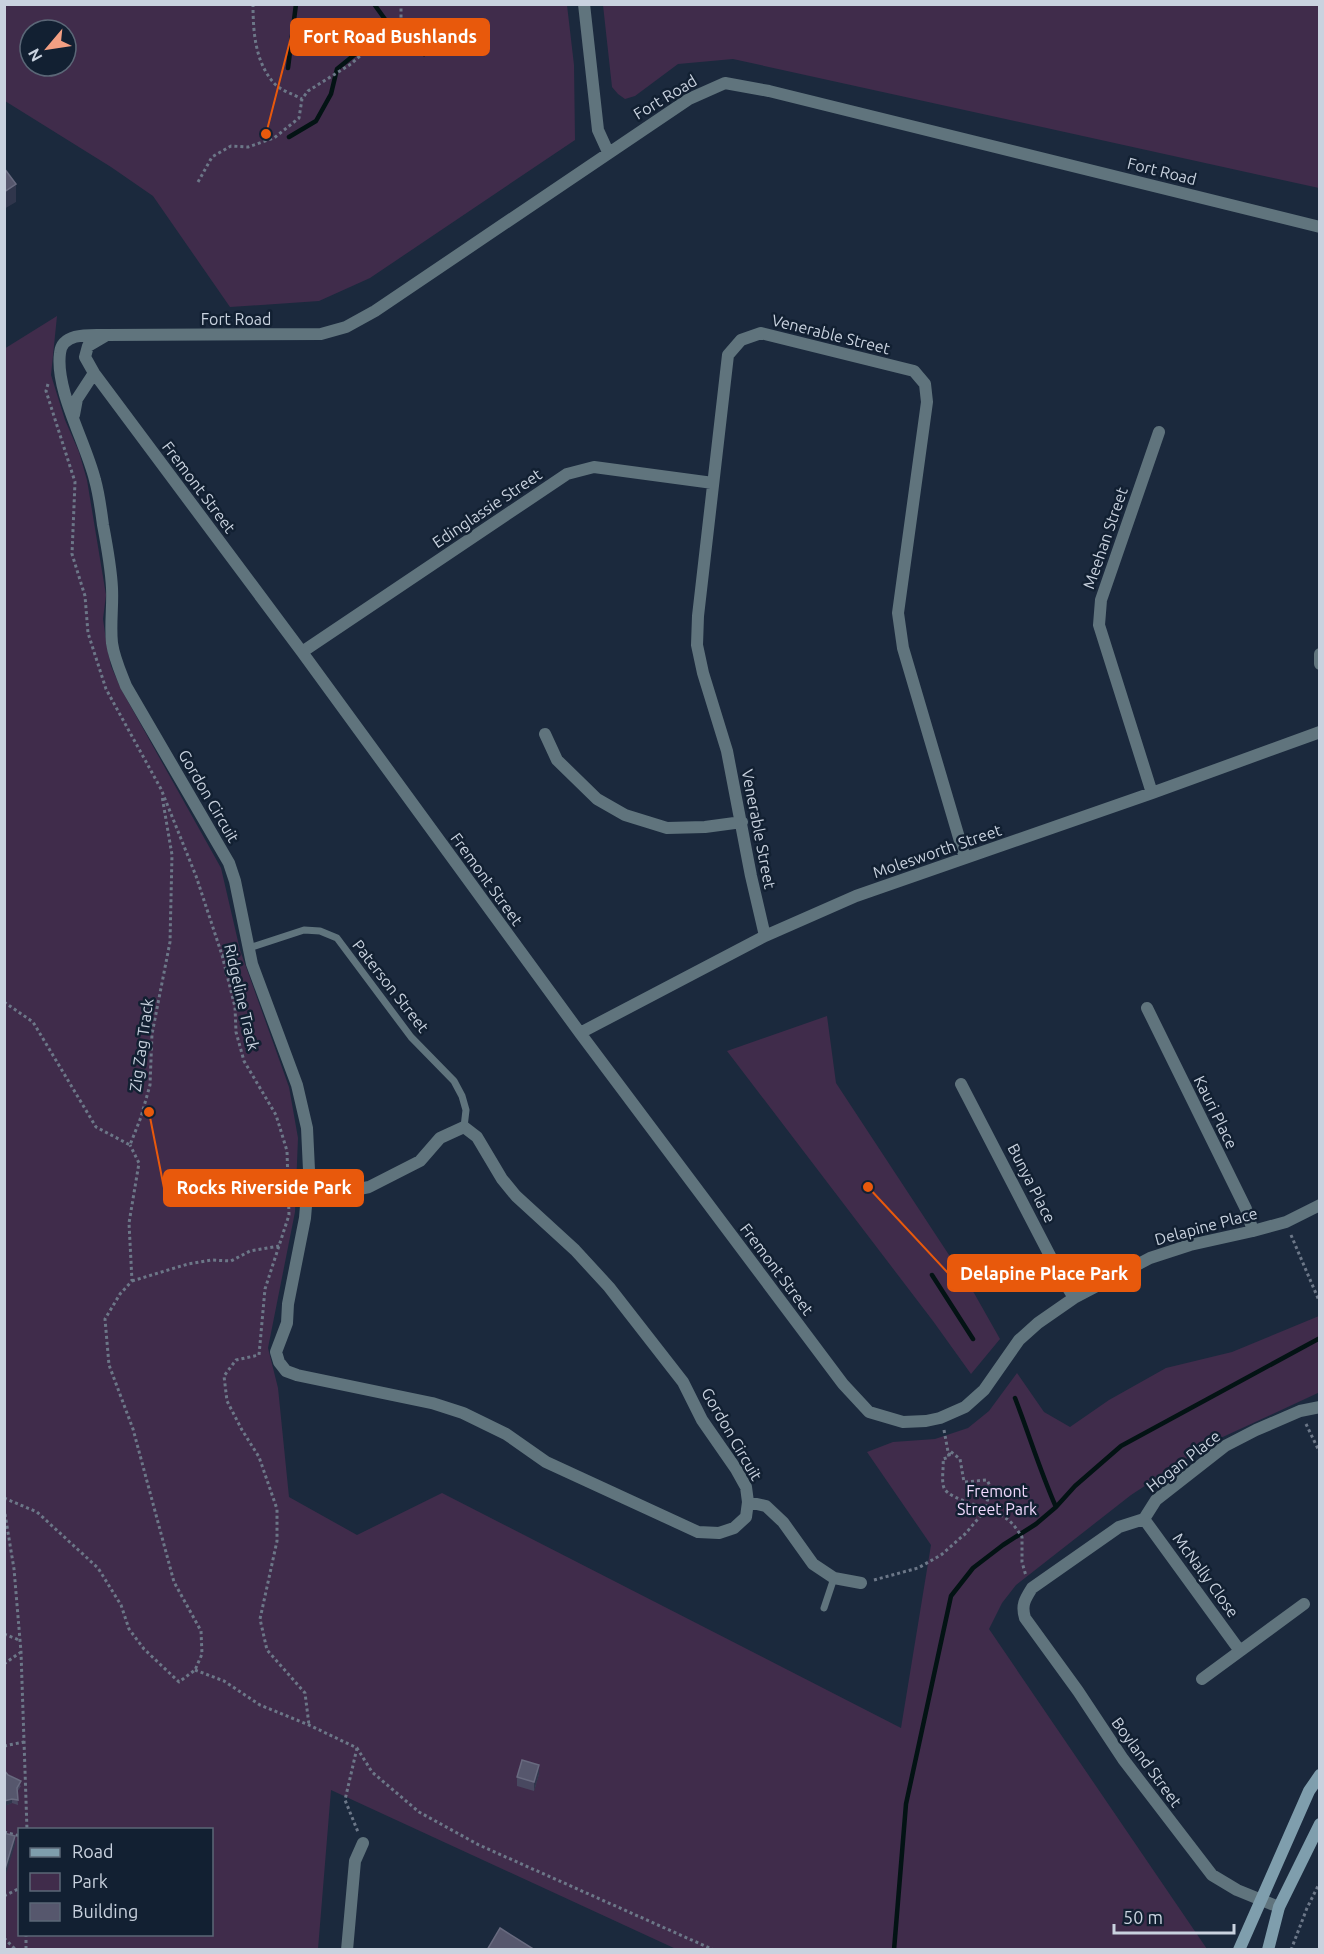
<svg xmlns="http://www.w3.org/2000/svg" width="1324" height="1954" font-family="Ubuntu,sans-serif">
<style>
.green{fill:#402c4b;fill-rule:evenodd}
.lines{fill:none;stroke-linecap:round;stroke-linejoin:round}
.stream{stroke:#031314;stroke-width:4.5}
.path{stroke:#6c7788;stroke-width:3;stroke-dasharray:3 3;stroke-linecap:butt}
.service{stroke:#60747d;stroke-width:7}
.minor{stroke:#60747d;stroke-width:12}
.secondary{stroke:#7f9ead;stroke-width:12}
.wall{fill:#484860}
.shaded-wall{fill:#30364c}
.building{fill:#56576d;stroke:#686a7f;stroke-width:1.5}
.labels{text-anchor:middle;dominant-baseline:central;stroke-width:5;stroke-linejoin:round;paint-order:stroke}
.street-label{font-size:16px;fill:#c9d2df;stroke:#122032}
.park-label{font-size:16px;fill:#f1dafe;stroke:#122032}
.leader{fill:none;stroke:#e8590c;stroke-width:2}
.callout-dot{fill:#e8590c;stroke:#122032;stroke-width:2}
.callout{fill:#e8590c;stroke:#e8590c;stroke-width:2}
.callout-label{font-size:18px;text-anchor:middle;font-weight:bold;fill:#fff}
</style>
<rect width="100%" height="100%" fill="#1b293d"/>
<path class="green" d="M 4,5 L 567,5 L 574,65 L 575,140 L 370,278 L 319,301 L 230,307 L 153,196 L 111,167 L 5,101 ZM 30,30 L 66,30 L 66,66 L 30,66 Z
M 603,5 L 1319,5 L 1319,188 L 733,59 L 678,64 L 635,96 L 625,99 L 618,94 L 612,87 Z
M 57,316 L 51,375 L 65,420 L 79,452 L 87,480 L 106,595 L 103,619 L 107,647 L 111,666 L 121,689 L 221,868 L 240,950 L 289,1087 L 298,1138 L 295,1212 L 268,1348 L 278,1388 L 289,1497 L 357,1535 L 442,1493 L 901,1728 L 931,1545 L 867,1452 L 893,1442 L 935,1439 L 968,1428 L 989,1411 L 1017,1373 L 1044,1412 L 1070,1427 L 1109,1400 L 1166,1368 L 1232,1352 L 1319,1316 L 1320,1392 L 1212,1442 L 1131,1495 L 1016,1585 L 1002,1603 L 989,1629 L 1207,1949 L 676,1949 L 331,1790 L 318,1949 L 5,1950 L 4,349 ZM 20,1830 L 212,1830 L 212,1934 L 20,1934 Z
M 827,1016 L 836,1083 L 974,1293 L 1000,1339 L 971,1374 L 933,1321 L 727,1051 Z"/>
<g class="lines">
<path class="stream" d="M 374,4 L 387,22 L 424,54
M 288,68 L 296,4
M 289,137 L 316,121 L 331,94 L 337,69 L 375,38 L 387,22
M 932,1275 L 973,1339
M 1015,1398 C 1029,1434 1040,1471 1056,1507
M 894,1950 L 906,1804 L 951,1596 L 973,1568 L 1003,1545 L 1036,1524 L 1056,1507 L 1075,1486 L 1121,1446 L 1320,1338"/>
<path class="path" d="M 253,4 C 253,31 255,61 273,82 C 279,90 293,94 302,99
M 198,182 L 212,157 L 231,146 L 248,147 L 274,138 L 299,118 L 302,99 L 308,91 L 351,64 L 401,19 L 401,4
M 48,384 L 46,391 L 75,482 L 72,554 L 85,596 L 88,633 L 106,689 L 161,789 L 196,876 L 222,955 L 235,1007 L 236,1032 L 244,1061 L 276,1115 L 287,1151 L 289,1215 L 265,1289 L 259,1355 L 236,1360 L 224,1376 L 227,1401 L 242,1430 L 259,1457 L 277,1509 L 277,1541 L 260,1619 L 267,1650 L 305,1693 L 309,1725
M 222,955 L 237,959
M 4,1002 L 33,1022 L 96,1127 L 130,1145 L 141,1117 L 150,1085 L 152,1034 L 170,942 L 172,855 L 162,796
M 1291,1235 L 1320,1303
M 132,1281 L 188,1264 L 211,1260 L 231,1261 L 250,1251 L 279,1246
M 1306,1424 L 1320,1453
M 944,1430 L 949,1457 L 943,1459 C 944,1468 941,1480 944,1488 C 950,1501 992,1507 1007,1519 C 1013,1523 1018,1531 1022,1537 L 1022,1562 L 1026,1576
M 4,1498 L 37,1512 L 98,1568 L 121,1605 L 129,1629 L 144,1649 L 179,1682 L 195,1670 L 202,1654 L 201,1631 L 174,1582 L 133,1429 L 109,1365 L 105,1319 L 120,1294 L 132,1281 L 129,1223 L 139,1163 L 130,1145
M 4,1508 L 14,1569 L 21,1652 L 27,1830
M 874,1580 L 918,1568 L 941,1555 L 965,1534 L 984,1512 L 991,1488 L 987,1480 L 964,1482 L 960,1459 L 950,1451 L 949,1457
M 4,1634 L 19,1640
M 4,1664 L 21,1652
M 195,1670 L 224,1681 L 260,1705 L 309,1725 L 357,1748 L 372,1772 L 419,1812 L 479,1845 L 714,1950
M 4,1746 L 24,1742
M 357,1748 L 345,1800 L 358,1832
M 4,1832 L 20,1836
M 4,1896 L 20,1888
M 26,1934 L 26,1950
M 4,1938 L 16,1950
M 1291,1950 L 1307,1908 L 1320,1882"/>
<path class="service" d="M 249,948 L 304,930 L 320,931 L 337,938 L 411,1037 L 454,1081 L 462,1096 L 466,1110 L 464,1127
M 824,1608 L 834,1578"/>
<path class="minor" d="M 584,4 L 598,130 L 608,152
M 105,336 L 88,346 L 85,357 L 94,373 L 302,652 L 580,1033 L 843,1384 L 869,1412 L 903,1422 L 926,1421 L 940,1418 L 965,1407 L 984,1390 L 1019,1340 L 1038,1323 L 1074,1298 L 1150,1258 L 1190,1245 L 1253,1231 L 1286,1222 L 1320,1205
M 74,415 L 77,399 L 94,373
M 302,652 L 567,474 L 594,467 L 713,483
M 1320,654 L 1320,664
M 545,734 L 557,760 L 597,799 L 625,815 L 667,828 L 705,827 L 742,822
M 1152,793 L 1099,625 L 1101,600 L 1159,432
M 765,936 L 751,876 L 727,751 L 703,673 L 697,645 L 698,616 L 728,355 L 741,340 L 761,333 L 914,371 L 925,384 L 927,402 L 898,613 L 903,648 L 965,858
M 1147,1008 L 1246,1209 L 1253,1231
M 580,1033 L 765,936 L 856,896 L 1152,793 L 1320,732
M 961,1084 L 1060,1275 L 1074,1298
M 308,1196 L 340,1193 L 369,1187 L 420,1161 L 440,1138 L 464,1127 L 477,1137 L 502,1179 L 516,1196 L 575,1250 L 609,1287 L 683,1382 L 702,1420 L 736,1469 L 746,1487 L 748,1502 L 746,1517 L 734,1528 L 719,1533 L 698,1532 L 546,1462 L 506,1434 L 463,1413 L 432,1403 L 297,1375 L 286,1371 L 279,1362 L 276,1352 L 287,1323 L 288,1304 L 305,1218 L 309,1170 L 307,1128 L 297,1085 L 252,964 L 235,881 L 229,863 L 126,686 C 121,673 114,658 112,643 C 110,625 113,606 112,588 C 111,567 107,546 103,525 C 101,510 99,494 95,480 C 86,443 55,390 60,353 C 62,332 91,335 106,335 L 321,334 L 346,327 L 375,311 L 689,99 L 725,83 L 769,91 L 1320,227
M 748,1502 L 766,1506 L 783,1522 L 813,1564 L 834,1578 L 861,1583
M 1144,1519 L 1240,1651
M 1202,1679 L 1304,1604
M 1279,1907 L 1237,1890 L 1212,1875 L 1123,1759 L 1078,1691 L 1025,1618 C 1021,1605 1025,1599 1032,1588 L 1119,1527 L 1144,1519 L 1156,1500 L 1225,1446 L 1256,1430 L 1300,1411 L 1320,1407
M 347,1950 L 355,1861 L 363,1843"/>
<path class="secondary" d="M 1239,1950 L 1309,1791 L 1320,1775
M 1268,1950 L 1279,1907 L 1320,1824"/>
</g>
<path class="wall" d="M 4,1770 L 8,1775 L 21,1786 L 17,1792 L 18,1805 L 12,1803 L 4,1806 Z
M 539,1774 L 534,1791 L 517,1786 L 517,1777 Z"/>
<path class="shaded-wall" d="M 16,184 L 16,202 L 4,209 L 4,192 Z
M 539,1765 L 539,1774 L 534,1791 L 534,1782 Z
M 12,1799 L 12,1803 L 4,1806 L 4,1801 Z
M 15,1836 L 15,1845 L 5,1877 L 5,1869 Z"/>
<path class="building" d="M 4,168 L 16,184 L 4,192 Z
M 522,1760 L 539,1765 L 534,1782 L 517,1777 Z
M 4,1770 L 8,1775 L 21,1781 L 17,1788 L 18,1800 L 12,1799 L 4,1801 Z
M 4,1833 L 15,1836 L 5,1869 L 4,1868 Z
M 500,1928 L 535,1950 L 487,1950 Z"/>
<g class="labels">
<g class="street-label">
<text transform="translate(665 97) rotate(-31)">Fort Road</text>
<text transform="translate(1162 171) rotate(14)">Fort Road</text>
<text x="236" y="319">Fort Road</text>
<text transform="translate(831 334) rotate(14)">Venerable Street</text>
<text transform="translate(199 487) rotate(53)">Fremont Street</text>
<text transform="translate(487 508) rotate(-34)">Edinglassie Street</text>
<text transform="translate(1105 538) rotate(-71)">Meehan Street</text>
<text transform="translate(209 796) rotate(60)">Gordon Circuit</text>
<text transform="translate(759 829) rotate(79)">Venerable Street</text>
<text transform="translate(937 851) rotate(-19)">Molesworth Street</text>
<text transform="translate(487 879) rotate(54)">Fremont Street</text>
<text transform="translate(391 986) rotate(52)">Paterson Street</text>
<text transform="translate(242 997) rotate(77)">Ridgeline Track</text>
<text transform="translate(141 1045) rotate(-82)">Zig Zag Track</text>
<text transform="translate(1216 1112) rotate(64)">Kauri Place</text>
<text transform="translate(1032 1183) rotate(63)">Bunya Place</text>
<text transform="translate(1206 1226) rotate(-15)">Delapine Place</text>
<text transform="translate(777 1269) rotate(53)">Fremont Street</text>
<text transform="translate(732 1434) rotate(60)">Gordon Circuit</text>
<text transform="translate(1183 1461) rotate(-38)">Hogan Place</text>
<text transform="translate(1206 1575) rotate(54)">McNally Close</text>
<text transform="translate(1147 1762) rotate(54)">Boyland Street</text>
</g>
<g class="park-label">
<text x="997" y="1491">Fremont<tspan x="997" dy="18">Street Park</tspan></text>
</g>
</g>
<path class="leader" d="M266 134L291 37M149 1112L164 1188M868 1187L948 1273"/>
<g class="callout-dot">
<circle cx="266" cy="134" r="6"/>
<circle cx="149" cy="1112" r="6"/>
<circle cx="868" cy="1187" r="6"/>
</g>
<g class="callout">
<rect x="291" y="19" width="198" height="36" rx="6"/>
<rect x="164" y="1170" width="199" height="36" rx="6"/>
<rect x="948" y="1255" width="192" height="36" rx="6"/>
</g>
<g class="callout-label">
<text x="390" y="43">Fort Road Bushlands</text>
<text x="264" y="1194">Rocks Riverside Park</text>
<text x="1044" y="1280">Delapine Place Park</text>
</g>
<rect width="1324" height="1954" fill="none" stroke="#c9d2df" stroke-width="12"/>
<rect x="18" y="1828" width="195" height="108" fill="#122032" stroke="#5b6777" stroke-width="1.5"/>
<rect x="30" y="1848" width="30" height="9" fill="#7f9ead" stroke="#5b6777" stroke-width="1.5"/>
<text x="72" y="1858" font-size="18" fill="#c9d2df">Road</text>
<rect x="30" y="1873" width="30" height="18" fill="#402c4b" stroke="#5b6777" stroke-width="1.5"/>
<text x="72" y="1888" font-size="18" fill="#c9d2df">Park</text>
<rect x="30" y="1903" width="30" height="18" fill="#56576d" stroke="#5b6777" stroke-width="1.5"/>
<text x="72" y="1918" font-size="18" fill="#c9d2df">Building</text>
<g transform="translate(48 48) rotate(241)"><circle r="28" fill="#122032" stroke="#5b6777" stroke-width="1.5"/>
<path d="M0-4.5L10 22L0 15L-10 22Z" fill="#f39f83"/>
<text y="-9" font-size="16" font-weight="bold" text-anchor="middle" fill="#c9d2df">N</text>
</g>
<path d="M1114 1924v9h120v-9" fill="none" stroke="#c9d2df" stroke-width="3"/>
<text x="1123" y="1924" font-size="18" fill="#c9d2df" stroke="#122032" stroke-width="4.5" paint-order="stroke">50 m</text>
</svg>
